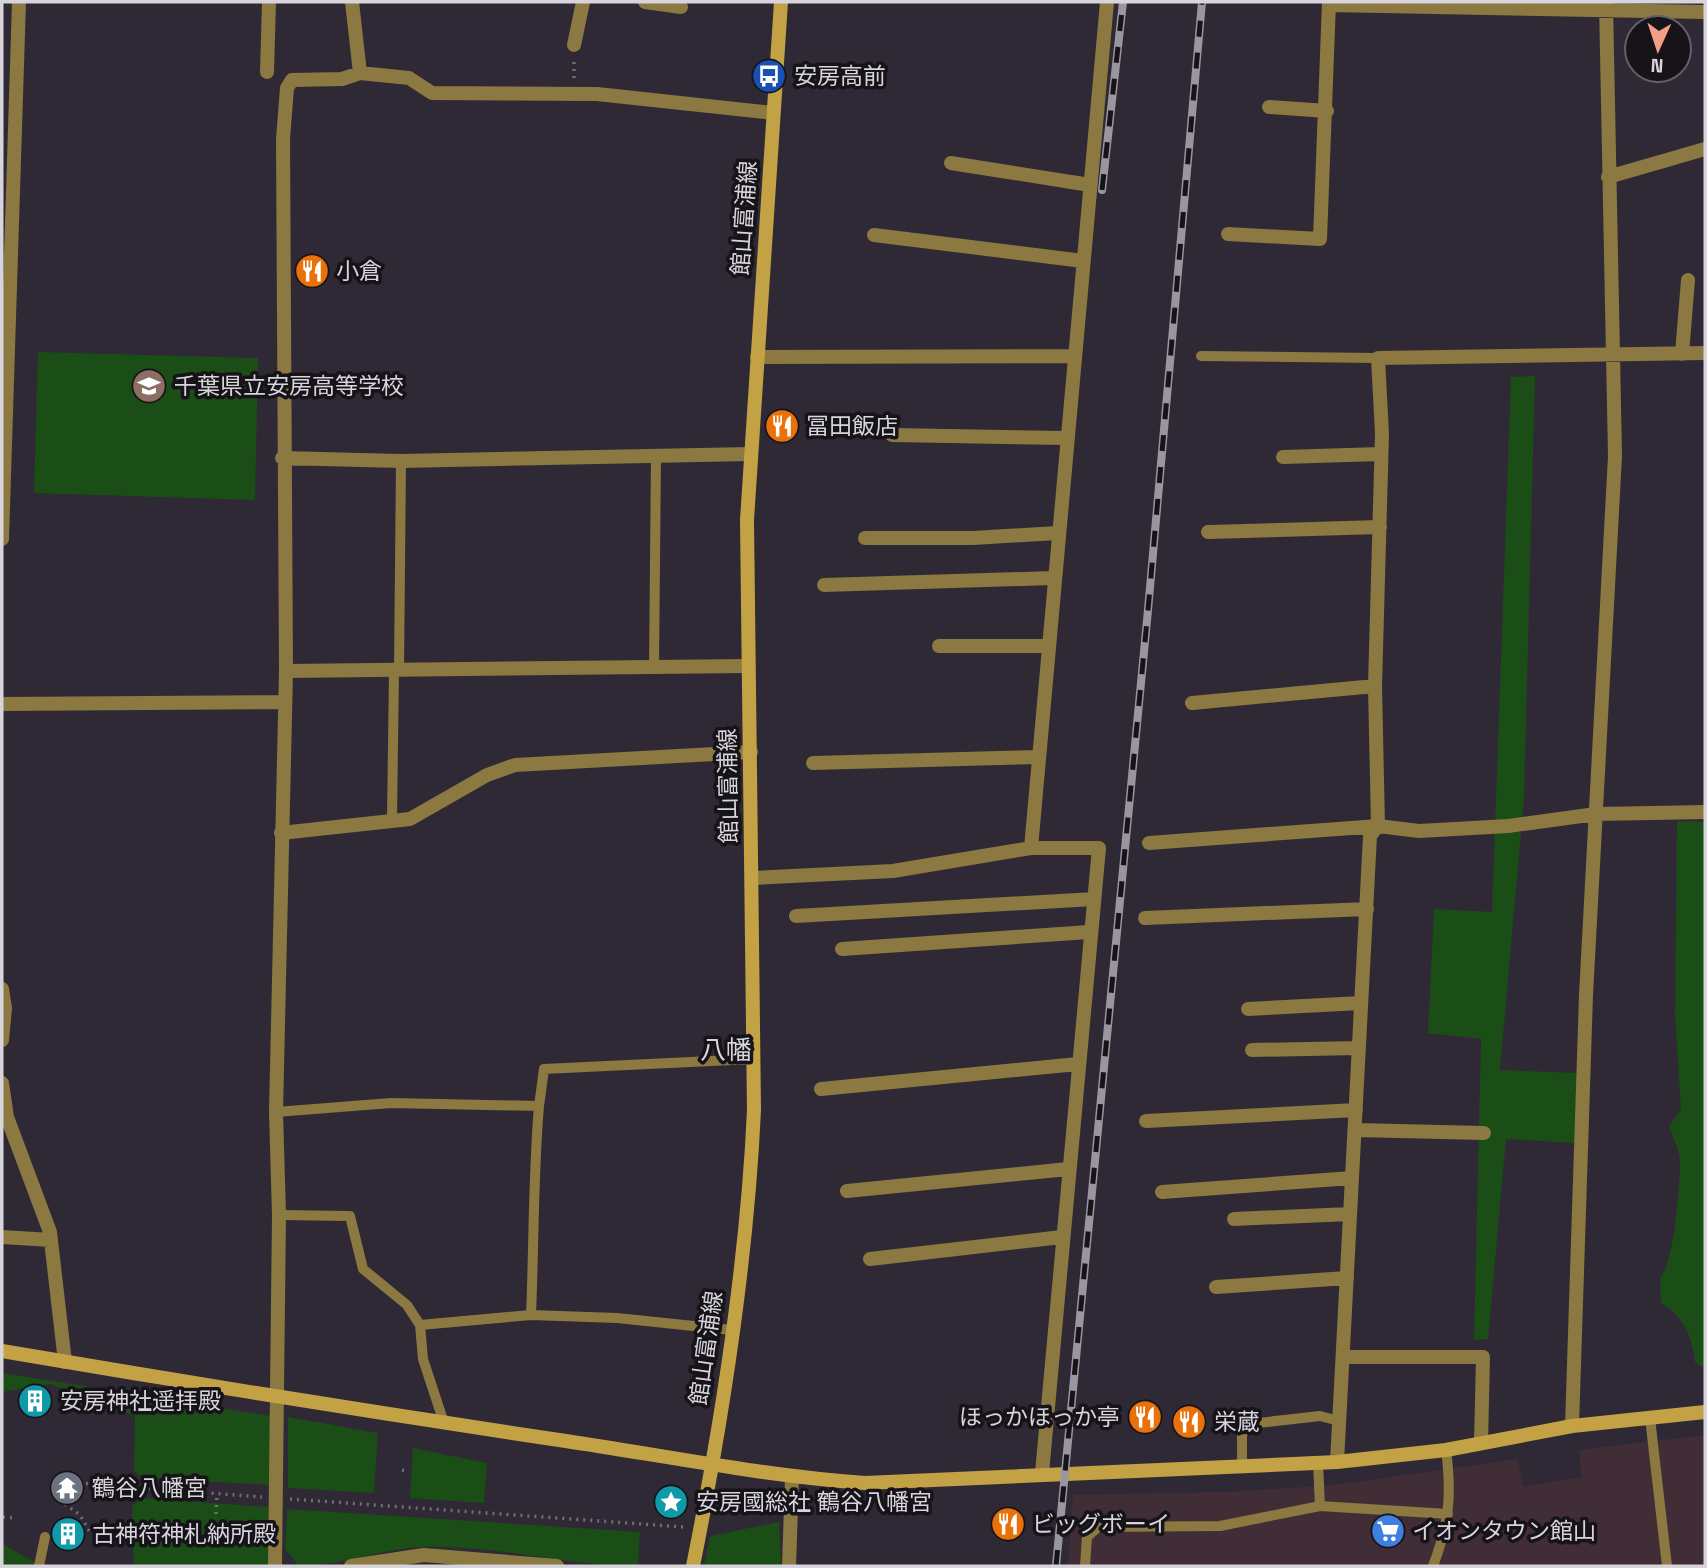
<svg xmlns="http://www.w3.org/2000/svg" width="1707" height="1568" font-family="'Space Grotesk','Noto Sans JP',sans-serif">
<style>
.commercial{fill:#402d35}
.green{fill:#1b4d17}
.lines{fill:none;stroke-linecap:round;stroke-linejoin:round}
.path{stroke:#726d77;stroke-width:3.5;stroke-dasharray:2 5;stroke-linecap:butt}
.lane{stroke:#8c7841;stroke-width:10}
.street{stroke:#8c7841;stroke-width:14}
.secondary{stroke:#c2a245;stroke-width:14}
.rail-casing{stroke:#9a969f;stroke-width:8}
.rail{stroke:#161319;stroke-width:5;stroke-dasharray:16;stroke-linecap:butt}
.labels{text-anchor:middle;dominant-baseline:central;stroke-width:7;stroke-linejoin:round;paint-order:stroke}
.poi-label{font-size:23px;fill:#d7d4dc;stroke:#161319;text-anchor:start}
.street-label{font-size:23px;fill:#d7d4dc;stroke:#161319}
.quarter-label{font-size:26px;fill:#d7d4dc;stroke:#161319}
</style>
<rect width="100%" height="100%" fill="#2f2935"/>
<path class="commercial" d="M 1705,1435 L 1705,1566 L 1068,1566 L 1073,1495 L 1226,1492 L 1335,1485 L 1518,1459 L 1523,1487 L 1582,1477 L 1579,1450 Z"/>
<path class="green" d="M 38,352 L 258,358 L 255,500 L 34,493 Z
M 1535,376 L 1524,798 L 1500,1070 L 1578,1073 L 1575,1143 L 1506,1139 L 1488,1339 L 1474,1340 L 1481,1039 L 1428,1033 L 1434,909 L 1492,912 L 1511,377 Z
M 1677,821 L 1705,822 L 1705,1369 L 1695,1362 C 1692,1335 1684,1317 1661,1303 L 1660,1277 C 1674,1266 1680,1184 1680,1163 C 1680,1151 1673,1137 1669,1126 L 1681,1109 L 1675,1015 Z
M 2,1373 L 271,1416 L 270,1485 L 141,1477 L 134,1470 L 135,1416 L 50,1384 L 2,1392 Z
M 288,1417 L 378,1433 L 374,1493 L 288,1488 Z
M 413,1448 L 487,1463 L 484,1503 L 410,1498 Z
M 141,1498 L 268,1507 L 268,1566 L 134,1566 L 132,1506 Z
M 287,1509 L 640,1532 L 638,1566 C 567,1566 497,1545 426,1547 C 383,1548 341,1566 299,1566 L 285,1549 Z
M 779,1522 L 781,1566 L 704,1566 L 710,1536 Z
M 2,1542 L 6,1546 L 41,1566 L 2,1566 Z"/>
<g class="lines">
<path class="path" d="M 574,78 L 574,61
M 402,1470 L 406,1471
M 65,1482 L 262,1497
M 290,1499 L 684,1527
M 65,1504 L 80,1515 L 91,1534
M 216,1514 L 217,1493
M 3,1517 L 17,1518"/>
<path class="lane" d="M 1201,356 L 1378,358
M 654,668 L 656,455
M 399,671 L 401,461
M 392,819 L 394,671
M 276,1112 L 391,1103 L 539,1106 L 544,1069 L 753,1059
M 279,1215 L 350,1216 L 363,1269 L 407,1305 L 420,1325 L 423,1359 L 444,1423
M 531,1315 C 534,1245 533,1176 539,1106
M 420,1325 L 531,1315 L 617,1318 L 732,1330
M 1650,1418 L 1667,1566
M 1318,1463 L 1320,1506
M 1242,1466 L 1242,1435 L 1249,1424 L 1320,1416 L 1339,1421
M 39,1566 L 45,1537
M 1085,1566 L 1087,1537 L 1098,1527 L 1220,1526 L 1320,1506 L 1448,1514
M 1433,1566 C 1449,1524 1452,1495 1446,1450"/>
<path class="street" d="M 352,2 L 360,73
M 645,2 L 681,7
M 1329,5 L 1705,12
M 574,45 L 583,2
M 267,72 L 269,2
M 1269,107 L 1327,111
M 951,163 L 1090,185
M 1608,177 L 1705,149
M 1228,234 L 1320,239 L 1329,2
M 874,235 L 1083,261
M 1682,354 L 1688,280
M 757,357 L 1074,356
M 892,435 L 1066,438
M 1283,457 L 1381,454
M 282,458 L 401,461 L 750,454
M 1208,532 L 1380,527
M 865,538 L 973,538 L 1057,533
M 2,539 L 19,2
M 824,585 L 1053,578
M 939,646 L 1046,646
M 286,671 L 748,666
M 1192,703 L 1375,686
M 2,704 L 285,702
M 813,763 L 1038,757
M 281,833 L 410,819 L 487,775 L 515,765 L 751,752
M 1149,843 L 1378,826 L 1419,831 L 1508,826 L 1596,814 L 1705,812
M 1031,848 L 1107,2
M 752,878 L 893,871 L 1031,848 L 1099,848 L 1042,1473
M 796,916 L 1094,899
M 1145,918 L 1367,909
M 842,949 L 1089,932
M 2,989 L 5,1008 L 2,1040
M 1248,1009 L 1361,1003
M 1252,1050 L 1358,1048
M 2,1083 L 7,1117 L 50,1232 L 65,1362
M 821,1089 L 1078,1064
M 1146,1121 L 1356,1110
M 1355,1130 L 1484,1133
M 847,1191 L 1068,1169
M 1162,1192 L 1352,1178
M 1234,1219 L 1350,1214
M 2,1237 L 51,1240
M 870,1259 L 1062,1237
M 1216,1287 L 1347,1278
M 1343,1357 L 1483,1357 L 1481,1443
M 1572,1426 L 1586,995 L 1615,456 L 1606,2
M 1337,1462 L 1370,836 L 1378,826 L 1375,686 L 1382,434 L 1378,358 L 1705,353
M 275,1566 L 279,1215 L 276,1112 L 286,671 L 283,139 L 287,88 L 292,80 L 342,79 L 360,73 L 409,78 L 432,93 L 597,94 L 773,113
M 351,1566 L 424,1555 L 557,1566
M 789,1566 L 792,1478"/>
<path class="secondary" d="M 2,1351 C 190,1383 378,1413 566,1441 C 666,1456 765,1476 865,1483 L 1337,1462 L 1446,1450 L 1572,1426 L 1705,1412
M 693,1566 C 723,1416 747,1263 754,1110 L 747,520 L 781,2"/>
<g class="rail-casing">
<path id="rail" d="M 1102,190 L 1123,2
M 1056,1566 L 1148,610 L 1202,2"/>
</g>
<use href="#rail" class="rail"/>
</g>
<defs>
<g id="bus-disc" transform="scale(1.75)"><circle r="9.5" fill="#1a4fb4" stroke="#161319"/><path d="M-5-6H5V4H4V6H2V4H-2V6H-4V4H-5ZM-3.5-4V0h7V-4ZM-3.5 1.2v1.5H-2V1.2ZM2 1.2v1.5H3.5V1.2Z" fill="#fff"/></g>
<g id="restaurant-disc" transform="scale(1.75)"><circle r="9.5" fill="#e8710a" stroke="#161319"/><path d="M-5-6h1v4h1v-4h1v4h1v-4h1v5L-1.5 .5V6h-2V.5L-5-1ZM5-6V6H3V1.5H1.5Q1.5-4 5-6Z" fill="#fff"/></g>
<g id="school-disc" transform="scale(1.75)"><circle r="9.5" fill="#8d6e63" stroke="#161319"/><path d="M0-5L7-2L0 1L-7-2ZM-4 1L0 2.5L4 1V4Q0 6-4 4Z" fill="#fff"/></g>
<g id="building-disc" transform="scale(1.75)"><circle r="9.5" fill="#0f9aa8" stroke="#161319"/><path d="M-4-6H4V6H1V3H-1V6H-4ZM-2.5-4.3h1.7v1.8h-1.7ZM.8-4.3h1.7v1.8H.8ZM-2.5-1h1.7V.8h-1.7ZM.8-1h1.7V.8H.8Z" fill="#fff"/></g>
<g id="temple-disc" transform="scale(1.75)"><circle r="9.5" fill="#6b7280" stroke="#161319"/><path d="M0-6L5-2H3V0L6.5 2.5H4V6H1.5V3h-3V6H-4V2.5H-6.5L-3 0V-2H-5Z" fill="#fff"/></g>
<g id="sight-disc" transform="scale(1.75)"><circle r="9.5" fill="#0f9aa8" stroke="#161319"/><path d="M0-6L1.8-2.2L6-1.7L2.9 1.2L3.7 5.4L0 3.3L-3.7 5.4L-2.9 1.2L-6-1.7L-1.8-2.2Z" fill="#fff"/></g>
<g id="supermarket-disc" transform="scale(1.75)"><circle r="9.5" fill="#3f7fe0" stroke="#161319"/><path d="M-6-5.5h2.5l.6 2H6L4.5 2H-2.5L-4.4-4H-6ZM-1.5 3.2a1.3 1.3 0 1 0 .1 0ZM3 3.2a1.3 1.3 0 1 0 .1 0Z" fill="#fff"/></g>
</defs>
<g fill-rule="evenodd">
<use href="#bus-disc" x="769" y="76"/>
<use href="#restaurant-disc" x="312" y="271"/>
<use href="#school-disc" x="149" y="386"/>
<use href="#restaurant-disc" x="782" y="426"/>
<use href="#building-disc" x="35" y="1401"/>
<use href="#restaurant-disc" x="1145" y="1417"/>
<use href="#restaurant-disc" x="1189" y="1422"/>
<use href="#temple-disc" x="67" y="1488"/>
<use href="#sight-disc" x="671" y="1502"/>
<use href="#restaurant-disc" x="1008" y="1524"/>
<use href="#supermarket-disc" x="1388" y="1531"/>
<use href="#building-disc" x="68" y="1534"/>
</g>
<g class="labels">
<g class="poi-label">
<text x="794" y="76">安房高前</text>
<text x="336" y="271">小倉</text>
<text x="174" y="386">千葉県立安房高等学校</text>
<text x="806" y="426">冨田飯店</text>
<text x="60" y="1401">安房神社遥拝殿</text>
<text x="1120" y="1417" text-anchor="end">ほっかほっか亭</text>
<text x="1214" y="1422">栄蔵</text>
<text x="92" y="1488">鶴谷八幡宮</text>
<text x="696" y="1502">安房國総社 鶴谷八幡宮</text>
<text x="1032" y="1524">ビッグボーイ</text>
<text x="1412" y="1531">イオンタウン館山</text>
<text x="92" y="1534">古神符神札納所殿</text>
</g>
<g class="street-label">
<text transform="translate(744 218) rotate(-86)">館山富浦線</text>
<text transform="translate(728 786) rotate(-91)">館山富浦線</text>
<text transform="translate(706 1348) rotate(-82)">館山富浦線</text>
</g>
<g class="quarter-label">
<text x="726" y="1050">八幡</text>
</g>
</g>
<rect width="1707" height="1568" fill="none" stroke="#d7d4dc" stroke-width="7"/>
<g transform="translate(1658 49) rotate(183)"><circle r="33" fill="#161319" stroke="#636067" stroke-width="2"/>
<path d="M0-5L12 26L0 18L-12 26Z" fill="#f49e88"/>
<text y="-10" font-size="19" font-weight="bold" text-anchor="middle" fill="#d7d4dc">N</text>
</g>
</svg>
